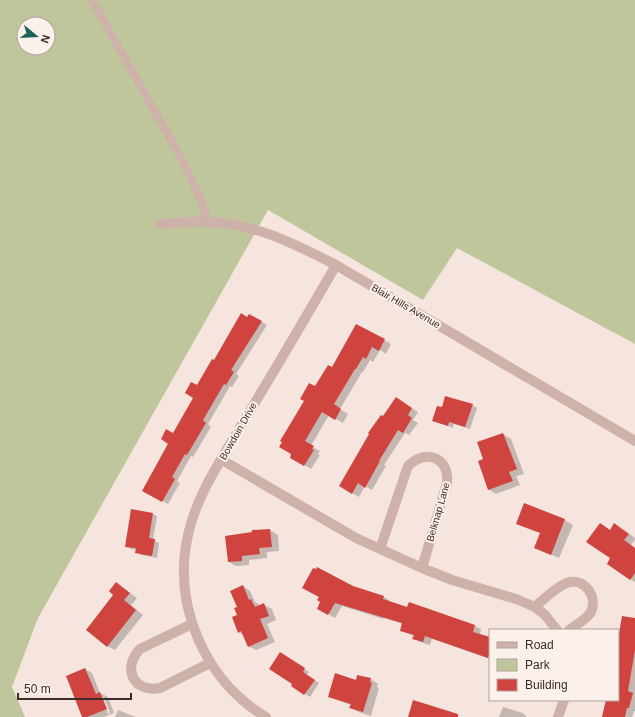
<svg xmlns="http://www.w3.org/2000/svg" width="635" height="717" font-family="Helvetica,sans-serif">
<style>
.green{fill:#c0c69c;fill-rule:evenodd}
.shadow{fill:#0003;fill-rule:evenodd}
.building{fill:#d04440}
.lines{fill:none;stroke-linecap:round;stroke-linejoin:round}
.lane{stroke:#ceb1a8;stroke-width:8}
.street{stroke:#ceb1a8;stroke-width:10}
.labels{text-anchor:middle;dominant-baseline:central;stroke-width:4;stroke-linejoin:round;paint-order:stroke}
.street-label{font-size:10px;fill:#3b2b29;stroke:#fcf0eb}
</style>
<rect width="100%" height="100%" fill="#f5e5de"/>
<path class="green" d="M 0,0 L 635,0 L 635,344 L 457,248 L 423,300 L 268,210 L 38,618 L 12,687 L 25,717 L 0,717 ZM 24,24 L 48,24 L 48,48 L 24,48 Z"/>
<path class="shadow" d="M 250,315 L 267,325 L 236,374 L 239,376 L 232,387 L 230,386 L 208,424 L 211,427 L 193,457 L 191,456 L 177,481 L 180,483 L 168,504 L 143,490 L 173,434 L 195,398 L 197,386 L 214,361 Z
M 360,326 L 391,344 L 386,354 L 380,350 L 373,362 L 370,360 L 363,372 L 362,372 L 340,409 L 348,414 L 343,423 L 329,415 L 311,446 L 320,451 L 318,454 L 320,455 L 311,469 L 291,457 L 316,388 L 332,369 Z
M 402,402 L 418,412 L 413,420 L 418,423 L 409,435 L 405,433 L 384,465 L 386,466 L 372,490 L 365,486 L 359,497 L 340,486 L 384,418 Z
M 472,405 L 477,408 L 470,429 L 454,424 L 453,428 L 434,421 L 442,408 Z
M 503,434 L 511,439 L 524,474 L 516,476 L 520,485 L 496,494 L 488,489 L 484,460 Z
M 525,504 L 565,520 L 573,525 L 559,558 L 535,548 L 545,534 L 524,526 L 524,527 L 517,523 Z
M 152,514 L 157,516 L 153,540 L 159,543 L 157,558 L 141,555 L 136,552 L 136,550 L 131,549 L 126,546 Z
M 622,529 L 635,538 L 635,540 L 631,545 L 635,548 L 635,582 L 630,579 L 612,558 L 610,530 Z
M 270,530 L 278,535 L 279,551 L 267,552 L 267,558 L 249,560 L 249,565 L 236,566 L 229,562 L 253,533 L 253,531 Z
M 116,583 L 137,598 L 131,605 L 143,615 L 115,650 L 107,646 Z
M 243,586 L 250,591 L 255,602 L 259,604 L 259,606 L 264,605 L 272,609 L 276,620 L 267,624 L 275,642 L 256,650 L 248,646 L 244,635 L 239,632 L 238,608 Z
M 352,587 L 384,597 L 390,601 L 390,602 L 408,608 L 409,604 L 475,626 L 481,629 L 480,635 L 490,638 L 490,659 L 432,639 L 430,645 L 420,642 L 414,638 L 414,636 L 401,630 L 403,624 L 384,618 L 383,619 L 342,606 L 335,618 L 318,608 Z
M 635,619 L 635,711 L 634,711 L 632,717 L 602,717 L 606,700 L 618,700 L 618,635 L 620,635 Z
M 285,656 L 309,672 L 307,675 L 319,683 L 310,697 L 292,686 L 293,684 Z
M 85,669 L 92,673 L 100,693 L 108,697 L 114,713 L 104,717 L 83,717 ZM 102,697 L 104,697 L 110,713 L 108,714 Z
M 371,679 L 378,684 L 377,687 L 379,688 L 371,716 L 358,712 L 350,707 L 351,705 L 337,700 L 329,696 L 356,681 Z
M 503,707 L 523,713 L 527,717 L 499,717 Z
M 118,710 L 136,717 L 115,717 Z"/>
<path class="building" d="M 241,313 L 247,317 L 249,314 L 262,321 L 231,370 L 234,372 L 226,385 L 224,384 L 203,420 L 206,423 L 187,455 L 185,454 L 172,477 L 175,479 L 162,502 L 142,491 L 168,444 L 161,439 L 166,429 L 173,433 L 193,398 L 185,393 L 191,382 L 197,385 L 212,359 L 214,360 Z
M 356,324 L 385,339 L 379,351 L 372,347 L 366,359 L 363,357 L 356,369 L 355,369 L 334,404 L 341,409 L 335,420 L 322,412 L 305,441 L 314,446 L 312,449 L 314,450 L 304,466 L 290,458 L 291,454 L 279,447 L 282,442 L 280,441 L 304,401 L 300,399 L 309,383 L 315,386 L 328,365 L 332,367 Z
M 445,396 L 473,404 L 465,427 L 449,422 L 448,426 L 432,421 L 437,406 L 442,407 Z
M 396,397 L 412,408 L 408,415 L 412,418 L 403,433 L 398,430 L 379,461 L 380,461 L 365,488 L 358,483 L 352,494 L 339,486 L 369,434 L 368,433 L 381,415 L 383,416 Z
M 503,433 L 517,469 L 509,472 L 513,481 L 488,490 L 478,461 L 483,459 L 477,442 Z
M 524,503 L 565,519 L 551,555 L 534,548 L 540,533 L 516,524 Z
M 131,509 L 153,513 L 149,538 L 155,539 L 152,556 L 135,553 L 136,548 L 125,547 Z
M 600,523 L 610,530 L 614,523 L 629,534 L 624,540 L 635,548 L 635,573 L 630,580 L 607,564 L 610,558 L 586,542 Z
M 270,529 L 272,547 L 259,548 L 260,554 L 242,556 L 242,561 L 228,562 L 225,536 L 252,532 L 252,530 Z
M 317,567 L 353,586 L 384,596 L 383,599 L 407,607 L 409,602 L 475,625 L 473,632 L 490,637 L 490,651 L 488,658 L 425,636 L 423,642 L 412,639 L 414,635 L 400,631 L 402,623 L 335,603 L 328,615 L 317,609 L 320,602 L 317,600 L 319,597 L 302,588 L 313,568 L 316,569 Z
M 116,582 L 130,593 L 124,600 L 136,610 L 107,647 L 86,630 L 113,595 L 109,591 Z
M 243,585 L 249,600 L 251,599 L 255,607 L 264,603 L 269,616 L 260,619 L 268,638 L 248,647 L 241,631 L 238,633 L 232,617 L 237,615 L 234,608 L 237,607 L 230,591 Z
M 622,616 L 635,618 L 635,650 L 628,691 L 633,693 L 629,708 L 627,708 L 625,717 L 602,717 L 606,700 L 618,700 L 618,634 L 619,634 Z
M 280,652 L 305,668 L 303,672 L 315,680 L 304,695 L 291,686 L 292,684 L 269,669 Z
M 85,668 L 96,694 L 100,692 L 107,709 L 87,717 L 82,717 L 66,676 Z
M 335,673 L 356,680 L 357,675 L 371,678 L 370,682 L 372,683 L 363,712 L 349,708 L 351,704 L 328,697 Z
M 413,700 L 458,714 L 458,717 L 408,717 Z"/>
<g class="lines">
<path class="lane" d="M 92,0 L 181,158 L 202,202 L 208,222"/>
<path class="street" d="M 160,224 C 176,223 193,221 209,222 C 257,224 295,244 336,265 L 635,441
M 222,460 L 356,538 L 422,568 L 452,580 L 516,599 L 535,607 L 545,615 L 557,630
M 380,549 L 408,466 C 426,448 450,458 447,483 L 422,568
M 535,607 C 543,600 557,586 567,583 C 584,577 598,596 591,612 C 587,619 576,625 569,630
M 192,624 L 140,649 C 122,668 133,693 160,688 L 210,663
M 266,717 C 205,681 172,605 188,535 C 197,493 224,456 245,419 C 276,368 306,317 336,265
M 558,717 L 564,700"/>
</g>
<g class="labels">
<g class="street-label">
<text transform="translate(406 306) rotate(30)">Blair Hills Avenue</text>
<text transform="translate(238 431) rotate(-60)">Bowdoin Drive</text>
<text transform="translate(438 512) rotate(-74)">Belknap Lane</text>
</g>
</g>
<rect x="489" y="629" width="130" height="72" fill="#fcf0eb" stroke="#afa19d"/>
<rect x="497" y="642" width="20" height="6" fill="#ceb1a8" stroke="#afa19d"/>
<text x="525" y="649" font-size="12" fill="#3b2b29">Road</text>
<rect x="497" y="659" width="20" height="12" fill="#c0c69c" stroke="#afa19d"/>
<text x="525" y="669" font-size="12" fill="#3b2b29">Park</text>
<rect x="497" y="679" width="20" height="12" fill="#d04440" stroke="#afa19d"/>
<text x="525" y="689" font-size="12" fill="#3b2b29">Building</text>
<g transform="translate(36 36) rotate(108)"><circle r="19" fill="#fcf0eb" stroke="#afa19d"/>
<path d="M0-3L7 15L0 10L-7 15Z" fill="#1a6156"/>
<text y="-6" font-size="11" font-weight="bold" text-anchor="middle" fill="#3b2b29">N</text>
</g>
<path d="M18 693v6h113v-6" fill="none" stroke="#3b2b29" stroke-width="2"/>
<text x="24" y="693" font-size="12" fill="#3b2b29" stroke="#fcf0eb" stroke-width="3" paint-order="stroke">50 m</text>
</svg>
